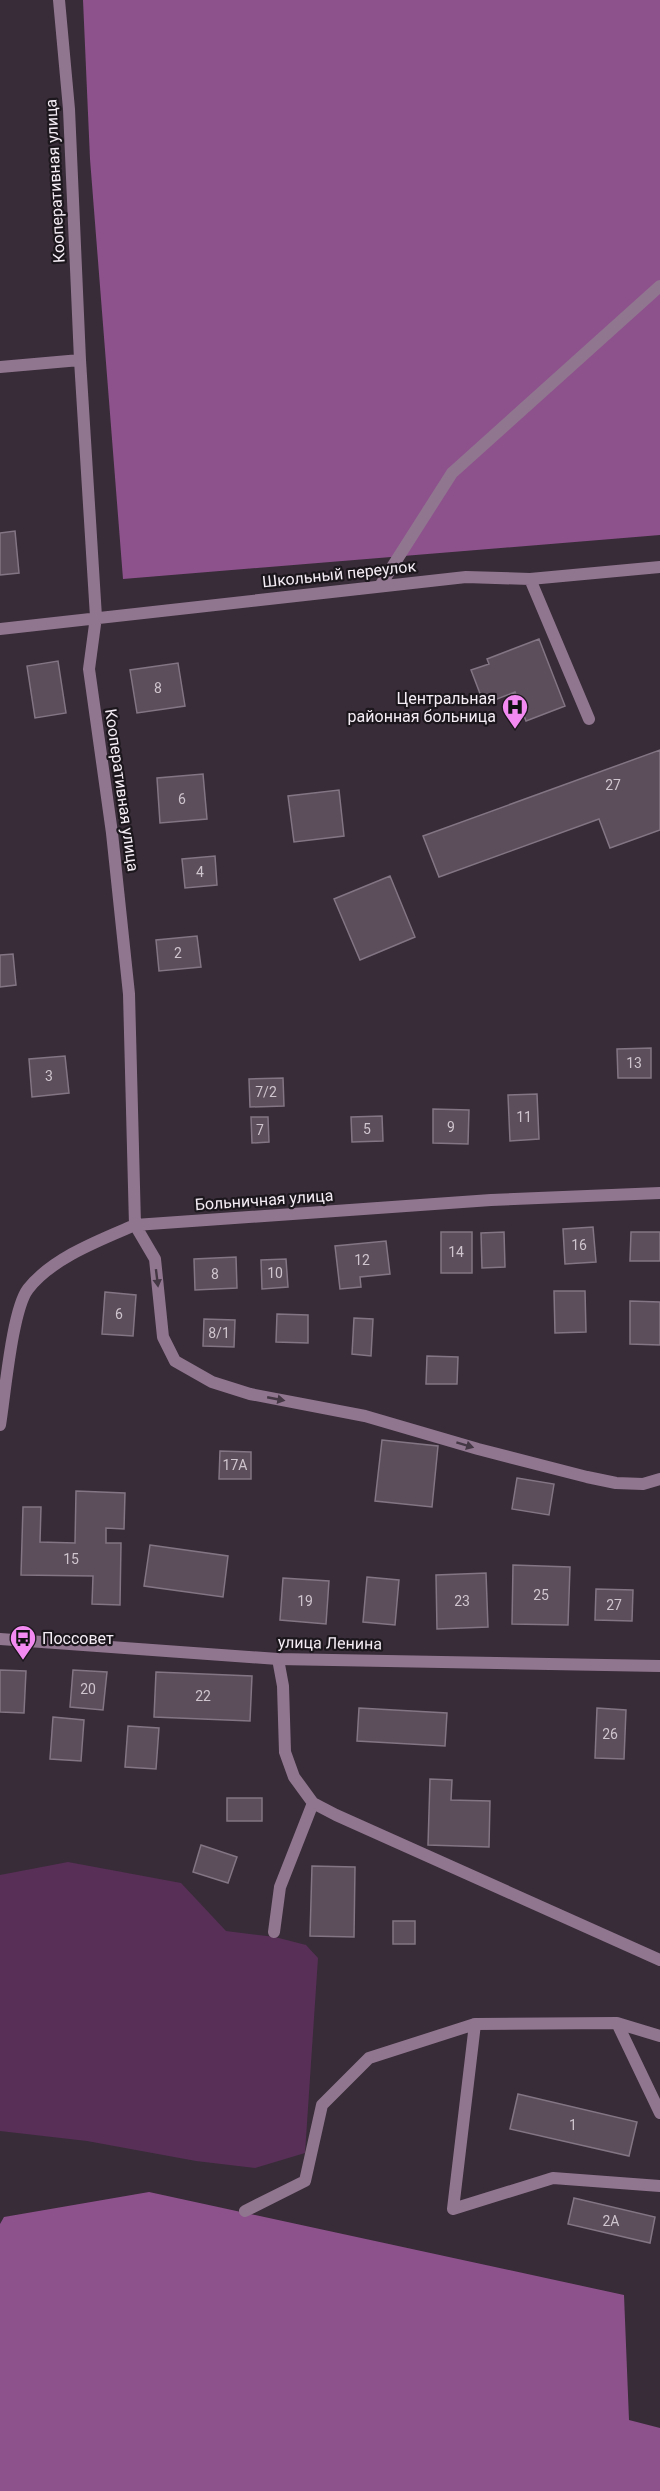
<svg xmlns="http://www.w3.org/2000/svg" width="660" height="2491" font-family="Roboto,sans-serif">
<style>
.green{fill:#582f57}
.forest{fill:#8d528c}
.building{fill:#5c4e5b;stroke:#837583;stroke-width:1.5}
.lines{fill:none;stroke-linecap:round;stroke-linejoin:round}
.minor{stroke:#917690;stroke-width:12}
.tertiary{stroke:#917690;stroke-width:12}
.oneway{fill:#453845}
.labels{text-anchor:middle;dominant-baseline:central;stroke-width:4.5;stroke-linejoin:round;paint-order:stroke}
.number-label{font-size:14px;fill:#cfc5ce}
.street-label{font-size:16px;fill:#f5edf5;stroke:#1c171c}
.poi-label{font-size:16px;fill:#f5edf5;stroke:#1c171c;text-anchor:end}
</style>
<rect width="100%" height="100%" fill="#382c38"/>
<path class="green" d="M 68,1862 L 181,1883 L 226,1931 L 275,1937 L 306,1945 L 318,1958 L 305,2153 L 255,2168 L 196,2161 L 87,2141 L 0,2131 L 0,1875 Z"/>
<path class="forest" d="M 83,0 L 660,0 L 660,535 L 123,579 L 90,159 Z
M 149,2192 L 624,2295 L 629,2420 L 660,2428 L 660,2491 L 0,2491 L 0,2224 L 4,2217 Z"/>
<path class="building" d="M 15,531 L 19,573 L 0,575 L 0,533 Z
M 539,639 L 565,706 L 526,721 L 515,692 L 484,704 L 471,670 L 489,664 L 487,659 Z
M 58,661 L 66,713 L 35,718 L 27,666 Z
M 178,663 L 185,706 L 137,713 L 130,670 Z
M 660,750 L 660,830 L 610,848 L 599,819 L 439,877 L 423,836 Z
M 203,774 L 207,819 L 160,823 L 157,778 Z
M 339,790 L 344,836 L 294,842 L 288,796 Z
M 215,856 L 217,885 L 185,888 L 182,859 Z
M 390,876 L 415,937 L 360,960 L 334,899 Z
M 197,936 L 201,967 L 159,971 L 156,940 Z
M 13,954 L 16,985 L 0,987 L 0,955 Z
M 651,1048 L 651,1078 L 618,1078 L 617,1049 Z
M 65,1056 L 69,1093 L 32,1097 L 29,1059 Z
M 283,1078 L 284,1106 L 250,1107 L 249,1079 Z
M 537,1094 L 539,1139 L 510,1141 L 508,1095 Z
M 433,1109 L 469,1110 L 468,1144 L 433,1143 Z
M 382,1116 L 383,1141 L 352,1142 L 351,1117 Z
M 251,1117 L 268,1117 L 269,1142 L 252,1143 Z
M 593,1227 L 596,1262 L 565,1264 L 563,1229 Z
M 441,1232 L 472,1232 L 472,1273 L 441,1273 Z
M 504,1232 L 505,1267 L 482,1268 L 481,1233 Z
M 631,1232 L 660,1232 L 660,1261 L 630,1261 Z
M 386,1241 L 390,1274 L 360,1277 L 361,1287 L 340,1289 L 335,1246 Z
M 236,1257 L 237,1288 L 195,1290 L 194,1259 Z
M 286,1259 L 288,1287 L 262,1289 L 261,1260 Z
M 554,1291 L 585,1291 L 586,1332 L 555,1333 Z
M 105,1292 L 136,1295 L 133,1336 L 102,1334 Z
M 630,1301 L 660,1302 L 660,1345 L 630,1344 Z
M 277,1314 L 308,1315 L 308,1343 L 276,1342 Z
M 354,1318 L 373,1319 L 371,1356 L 352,1354 Z
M 204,1319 L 235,1320 L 234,1347 L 203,1346 Z
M 427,1356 L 458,1357 L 457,1384 L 426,1384 Z
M 382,1440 L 438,1446 L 432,1507 L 375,1501 Z
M 220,1451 L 251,1452 L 251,1479 L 219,1479 Z
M 517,1478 L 554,1484 L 549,1515 L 512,1509 Z
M 76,1491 L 125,1493 L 124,1529 L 106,1528 L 106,1543 L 121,1543 L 120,1605 L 92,1604 L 93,1576 L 21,1575 L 23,1507 L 41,1507 L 40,1542 L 75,1543 Z
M 150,1545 L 228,1556 L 223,1597 L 144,1586 Z
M 513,1565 L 570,1567 L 568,1625 L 512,1624 Z
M 486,1573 L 488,1627 L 437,1629 L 436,1575 Z
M 367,1577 L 399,1580 L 395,1625 L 363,1622 Z
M 283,1578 L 329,1581 L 326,1624 L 280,1620 Z
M 596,1589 L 633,1590 L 632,1621 L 595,1620 Z
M 0,1670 L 26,1671 L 24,1713 L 0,1712 Z
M 73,1670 L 107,1672 L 103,1710 L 70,1707 Z
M 156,1672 L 252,1676 L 250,1721 L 154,1717 Z
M 359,1708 L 447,1713 L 445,1746 L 357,1741 Z
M 597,1708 L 626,1710 L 624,1759 L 595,1758 Z
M 53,1717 L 84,1720 L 81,1761 L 50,1759 Z
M 128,1726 L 159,1728 L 156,1769 L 125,1767 Z
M 430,1779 L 452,1780 L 451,1800 L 490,1801 L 489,1847 L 428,1845 Z
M 227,1798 L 262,1798 L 262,1821 L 227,1821 Z
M 201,1845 L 237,1857 L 228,1883 L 193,1872 Z
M 312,1866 L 355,1867 L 354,1937 L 310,1936 Z
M 393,1921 L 415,1921 L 415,1944 L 393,1944 Z
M 518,2094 L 637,2122 L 629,2156 L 510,2129 Z
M 574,2198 L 655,2217 L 650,2243 L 568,2224 Z"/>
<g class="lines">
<path class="minor" d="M 59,0 L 69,109 L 80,360 L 96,617 L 89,669 L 112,833 L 129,994 L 135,1225 L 155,1259 L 163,1337 L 175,1361 L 212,1382 L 250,1394 L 365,1416 L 478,1449 L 587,1477 L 616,1483 L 643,1484 L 660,1479
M 0,367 L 80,360
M 530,579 L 660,567
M 380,586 L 452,473 L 660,286
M 0,629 L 466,577 L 530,579 L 589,719
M 0,1425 C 5,1395 12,1310 28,1289 C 52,1258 100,1240 135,1225 L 491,1200 L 660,1193
M 313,1803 L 336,1815 L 660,1960
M 274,1932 L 280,1887 L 313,1803 L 294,1777 L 285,1752 L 283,1686 L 278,1659
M 617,2023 L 660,2113
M 660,2036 L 617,2023 L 475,2024 L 453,2209 L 553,2178 L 660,2186
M 245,2211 L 305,2181 L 322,2105 L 369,2058 L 475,2024"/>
<path class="tertiary" d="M 0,1639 L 278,1659 L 660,1666"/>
</g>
<defs><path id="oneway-solid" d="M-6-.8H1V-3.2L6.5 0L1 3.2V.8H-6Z" transform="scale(1.5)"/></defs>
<g class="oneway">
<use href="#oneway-solid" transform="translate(157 1278) rotate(83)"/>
<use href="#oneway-solid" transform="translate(276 1399) rotate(11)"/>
<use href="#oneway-solid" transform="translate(465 1445) rotate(17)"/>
</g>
<defs>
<g id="hospital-pin" transform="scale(1.35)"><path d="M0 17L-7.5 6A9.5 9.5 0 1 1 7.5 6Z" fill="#f38af2" stroke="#1c171c"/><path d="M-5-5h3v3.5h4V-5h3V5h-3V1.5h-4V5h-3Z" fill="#111"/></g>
<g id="bus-pin" transform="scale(1.35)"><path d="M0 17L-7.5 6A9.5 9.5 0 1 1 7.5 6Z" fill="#f38af2" stroke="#1c171c"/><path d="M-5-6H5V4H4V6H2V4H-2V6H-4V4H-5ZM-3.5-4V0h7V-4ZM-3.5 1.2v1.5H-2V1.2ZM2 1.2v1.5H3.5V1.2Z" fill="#111"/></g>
</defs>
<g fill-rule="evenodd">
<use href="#hospital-pin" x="515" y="707"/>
<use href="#bus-pin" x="23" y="1638"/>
</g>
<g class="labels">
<g class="number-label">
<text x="158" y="688">8</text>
<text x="613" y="785">27</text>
<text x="182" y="799">6</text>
<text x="200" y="872">4</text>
<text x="178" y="953">2</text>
<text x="634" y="1063">13</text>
<text x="49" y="1076">3</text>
<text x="266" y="1092">7/2</text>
<text x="524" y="1117">11</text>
<text x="451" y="1127">9</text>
<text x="367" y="1129">5</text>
<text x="260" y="1130">7</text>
<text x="579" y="1245">16</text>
<text x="456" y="1252">14</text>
<text x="362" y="1260">12</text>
<text x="275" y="1273">10</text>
<text x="215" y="1274">8</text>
<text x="119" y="1314">6</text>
<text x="219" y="1333">8/1</text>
<text x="235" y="1465">17А</text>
<text x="71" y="1559">15</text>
<text x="541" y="1595">25</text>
<text x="305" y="1601">19</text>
<text x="462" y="1601">23</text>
<text x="614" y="1605">27</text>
<text x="88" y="1689">20</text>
<text x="203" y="1696">22</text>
<text x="610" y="1734">26</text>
<text x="573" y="2125">1</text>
<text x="611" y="2221">2А</text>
</g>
<g class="street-label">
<text transform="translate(55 181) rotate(-93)">Кооперативная улица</text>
<text transform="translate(339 574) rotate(-6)">Школьный переулок</text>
<text transform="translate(122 790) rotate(82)">Кооперативная улица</text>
<text transform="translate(264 1200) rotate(-4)">Больничная улица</text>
<text transform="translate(330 1643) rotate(1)">улица Ленина</text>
</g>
<g class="poi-label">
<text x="496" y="698">Центральная<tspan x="496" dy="18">районная больница</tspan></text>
<text x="42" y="1638" text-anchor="start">Поссовет</text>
</g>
</g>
</svg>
